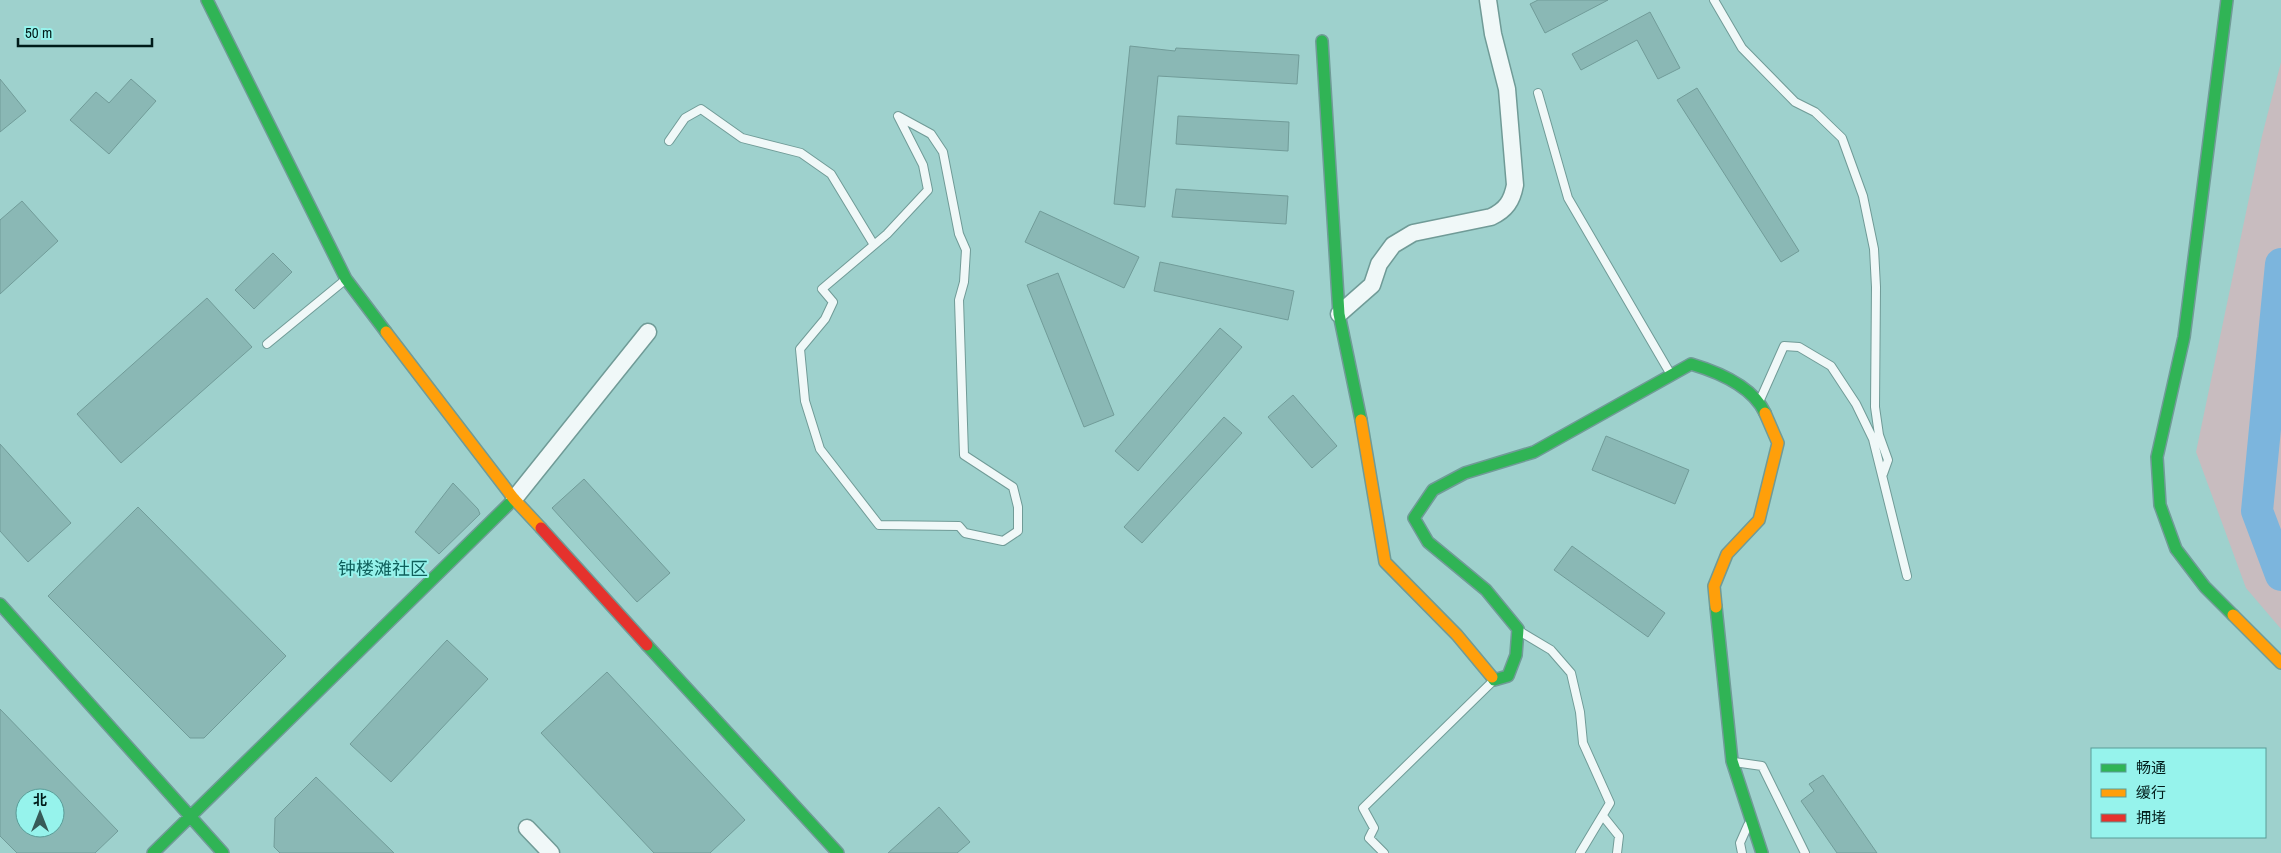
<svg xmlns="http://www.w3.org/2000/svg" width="2281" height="853" font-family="'Archivo Narrow','Noto Sans SC',sans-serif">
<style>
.green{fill:#c8bcbf}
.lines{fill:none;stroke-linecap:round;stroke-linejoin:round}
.river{stroke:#7cb5dd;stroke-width:32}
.building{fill:#8ab8b5;stroke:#719c99;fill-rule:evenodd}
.lane-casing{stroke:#709b97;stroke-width:10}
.street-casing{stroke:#709b97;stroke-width:19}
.fast-casing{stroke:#709b97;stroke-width:14}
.slow-casing{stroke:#709b97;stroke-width:14}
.jam-casing{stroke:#709b97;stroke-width:14}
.lane{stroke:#f0f8f8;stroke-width:8}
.street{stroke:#f0f8f8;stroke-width:16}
.fast{stroke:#30b455;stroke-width:11}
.slow{stroke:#ff9f0a;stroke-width:11}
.jam{stroke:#e5322d;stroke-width:11}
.labels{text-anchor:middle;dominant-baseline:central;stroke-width:4;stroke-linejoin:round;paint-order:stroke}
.quarter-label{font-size:18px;fill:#10605c;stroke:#96f3ec}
</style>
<rect width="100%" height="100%" fill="#9ed1cd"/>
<path class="green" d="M 2281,62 L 2281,629 L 2246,588 L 2196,452 L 2262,136 Z"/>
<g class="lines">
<path class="river" d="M 2281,264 L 2257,511 L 2281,575"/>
</g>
<path class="building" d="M 1538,0 L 1608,0 L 1545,33 L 1530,4 Z
M 1650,12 L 1680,68 L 1658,79 L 1637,40 L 1581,70 L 1572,54 Z
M 1130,46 L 1175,51 L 1176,48 L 1299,55 L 1297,84 L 1158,76 L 1145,207 L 1114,204 Z
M 0,79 L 26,111 L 0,132 Z
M 131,79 L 156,101 L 109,154 L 70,120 L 96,92 L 109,103 Z
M 1697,88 L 1799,251 L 1781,262 L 1677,100 Z
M 1178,116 L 1289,122 L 1288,151 L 1176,144 Z
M 1176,189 L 1288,196 L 1286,224 L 1172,217 Z
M 22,201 L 58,241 L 0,294 L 0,220 Z
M 1040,211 L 1139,257 L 1124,288 L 1025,242 Z
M 273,253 L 292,272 L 254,309 L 235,290 Z
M 1160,262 L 1294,291 L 1288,320 L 1154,291 Z
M 1058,273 L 1114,415 L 1084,427 L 1027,285 Z
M 207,298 L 252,347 L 121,463 L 77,414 Z
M 1220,328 L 1242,347 L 1138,471 L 1115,451 Z
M 1293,395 L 1337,446 L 1312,468 L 1268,417 Z
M 1224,417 L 1242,433 L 1142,543 L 1124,527 Z
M 1606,436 L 1689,470 L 1675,504 L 1592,470 Z
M 0,444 L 71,523 L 28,562 L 0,531 Z
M 584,479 L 670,573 L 637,602 L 552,508 Z
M 453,483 L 478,509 L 480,514 L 439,554 L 415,532 Z
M 138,507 L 286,656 L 204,738 L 190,738 L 48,596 Z
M 1572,546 L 1665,613 L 1648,637 L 1554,570 Z
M 447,640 L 488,679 L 391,782 L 350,744 Z
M 607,672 L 745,820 L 710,853 L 654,853 L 541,733 Z
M 0,709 L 118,831 L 95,853 L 17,853 L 0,836 ZM 25,798 L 55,798 L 55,828 L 25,828 Z
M 1823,775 L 1877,853 L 1837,853 L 1801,801 L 1814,791 L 1809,784 Z
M 316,777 L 394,853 L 280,853 L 274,847 L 275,818 Z
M 939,807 L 970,842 L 957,853 L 888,853 Z"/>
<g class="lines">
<g class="lane-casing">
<path id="lane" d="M 1714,0 L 1742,48 L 1795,102 L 1815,112 L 1842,138 L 1863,196 L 1874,249 L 1876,287 L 1875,407 L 1879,435 L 1888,460 L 1883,474
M 1538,93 L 1568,198 L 1670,373
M 898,116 L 931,134 L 943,152 L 959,234 L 966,250 L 964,282 L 959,300 L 964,455 L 1013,487 L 1018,507 L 1018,531 L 1003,541 L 965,533 L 959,526 L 879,525 L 820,449 L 805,401 L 800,349 L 825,319 L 833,302 L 822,289 L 887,234 L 928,190 L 923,165 Z
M 669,141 L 685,118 L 701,109 L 742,138 L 801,153 L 831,174 L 874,245
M 267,344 L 345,280
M 1760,400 L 1784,346 L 1799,347 L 1831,366 L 1856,404 L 1873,439 L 1907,576
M 1521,632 L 1551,650 L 1571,673 L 1580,712 L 1583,743 L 1610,803 L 1580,853
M 1734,762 L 1762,766 L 1805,853
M 1603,816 L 1619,836 L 1617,853
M 1384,853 L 1369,838 L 1374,828 L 1363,808 L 1492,682
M 1742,853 L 1740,843 L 1748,825"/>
</g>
<g class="street-casing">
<path id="street" d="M 1339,314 L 1372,285 L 1379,264 L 1393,245 L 1413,233 L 1491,217 C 1506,210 1512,201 1515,185 L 1507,89 L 1493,34 L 1488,0
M 514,499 L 648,332
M 527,828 L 551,853"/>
</g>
<g class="fast-casing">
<path id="fast" d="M 207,0 L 346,279 L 386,332
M 2227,0 L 2184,337 L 2157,457 L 2160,505 L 2176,549 L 2205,587 L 2233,615
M 1322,41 L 1339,314 L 1361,420
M 0,604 L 223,853
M 1716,607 L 1732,761 L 1762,853
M 647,645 L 838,853
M 1492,677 L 1494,680 L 1508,676 L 1516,655 L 1518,629 L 1486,590 L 1428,542 L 1414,518 L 1433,490 L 1465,473 L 1534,452 L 1691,364 C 1718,372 1753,387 1765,413
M 153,853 L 514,499"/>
</g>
<g class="slow-casing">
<path id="slow" d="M 386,332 L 514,499 L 541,528
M 1361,420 L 1385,562 L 1457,635 L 1492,677
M 1716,607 L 1714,586 L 1727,554 L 1759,520 L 1778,443 L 1765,413
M 2233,615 L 2281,663"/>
</g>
<g class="jam-casing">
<path id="jam" d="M 541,528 L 647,645"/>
</g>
<use href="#lane" class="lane"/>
<use href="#street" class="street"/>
<use href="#fast" class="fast"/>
<use href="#slow" class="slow"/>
<use href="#jam" class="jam"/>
</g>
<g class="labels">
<g class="quarter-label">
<text x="383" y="568">钟楼滩社区</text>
</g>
</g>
<rect x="2091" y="748" width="175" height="90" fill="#96f3ec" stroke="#5a9d98"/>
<rect x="2101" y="764" width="25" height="8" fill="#30b455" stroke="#5a9d98"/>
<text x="2136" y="773" font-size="15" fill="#001b19">畅通</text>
<rect x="2101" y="789" width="25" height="8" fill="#ff9f0a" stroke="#5a9d98"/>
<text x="2136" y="798" font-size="15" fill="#001b19">缓行</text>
<rect x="2101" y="814" width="25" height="8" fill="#e5322d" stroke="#5a9d98"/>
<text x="2136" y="823" font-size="15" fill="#001b19">拥堵</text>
<g transform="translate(40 813)"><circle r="24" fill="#96f3ec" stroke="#5a9d98"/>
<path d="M0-4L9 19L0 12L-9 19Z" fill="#375b58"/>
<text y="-8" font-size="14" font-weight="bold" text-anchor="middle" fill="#001b19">北</text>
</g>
<path d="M18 38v8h134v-8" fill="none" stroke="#001b19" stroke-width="2.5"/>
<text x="25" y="38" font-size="15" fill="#001b19" stroke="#96f3ec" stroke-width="4" paint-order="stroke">50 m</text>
</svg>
